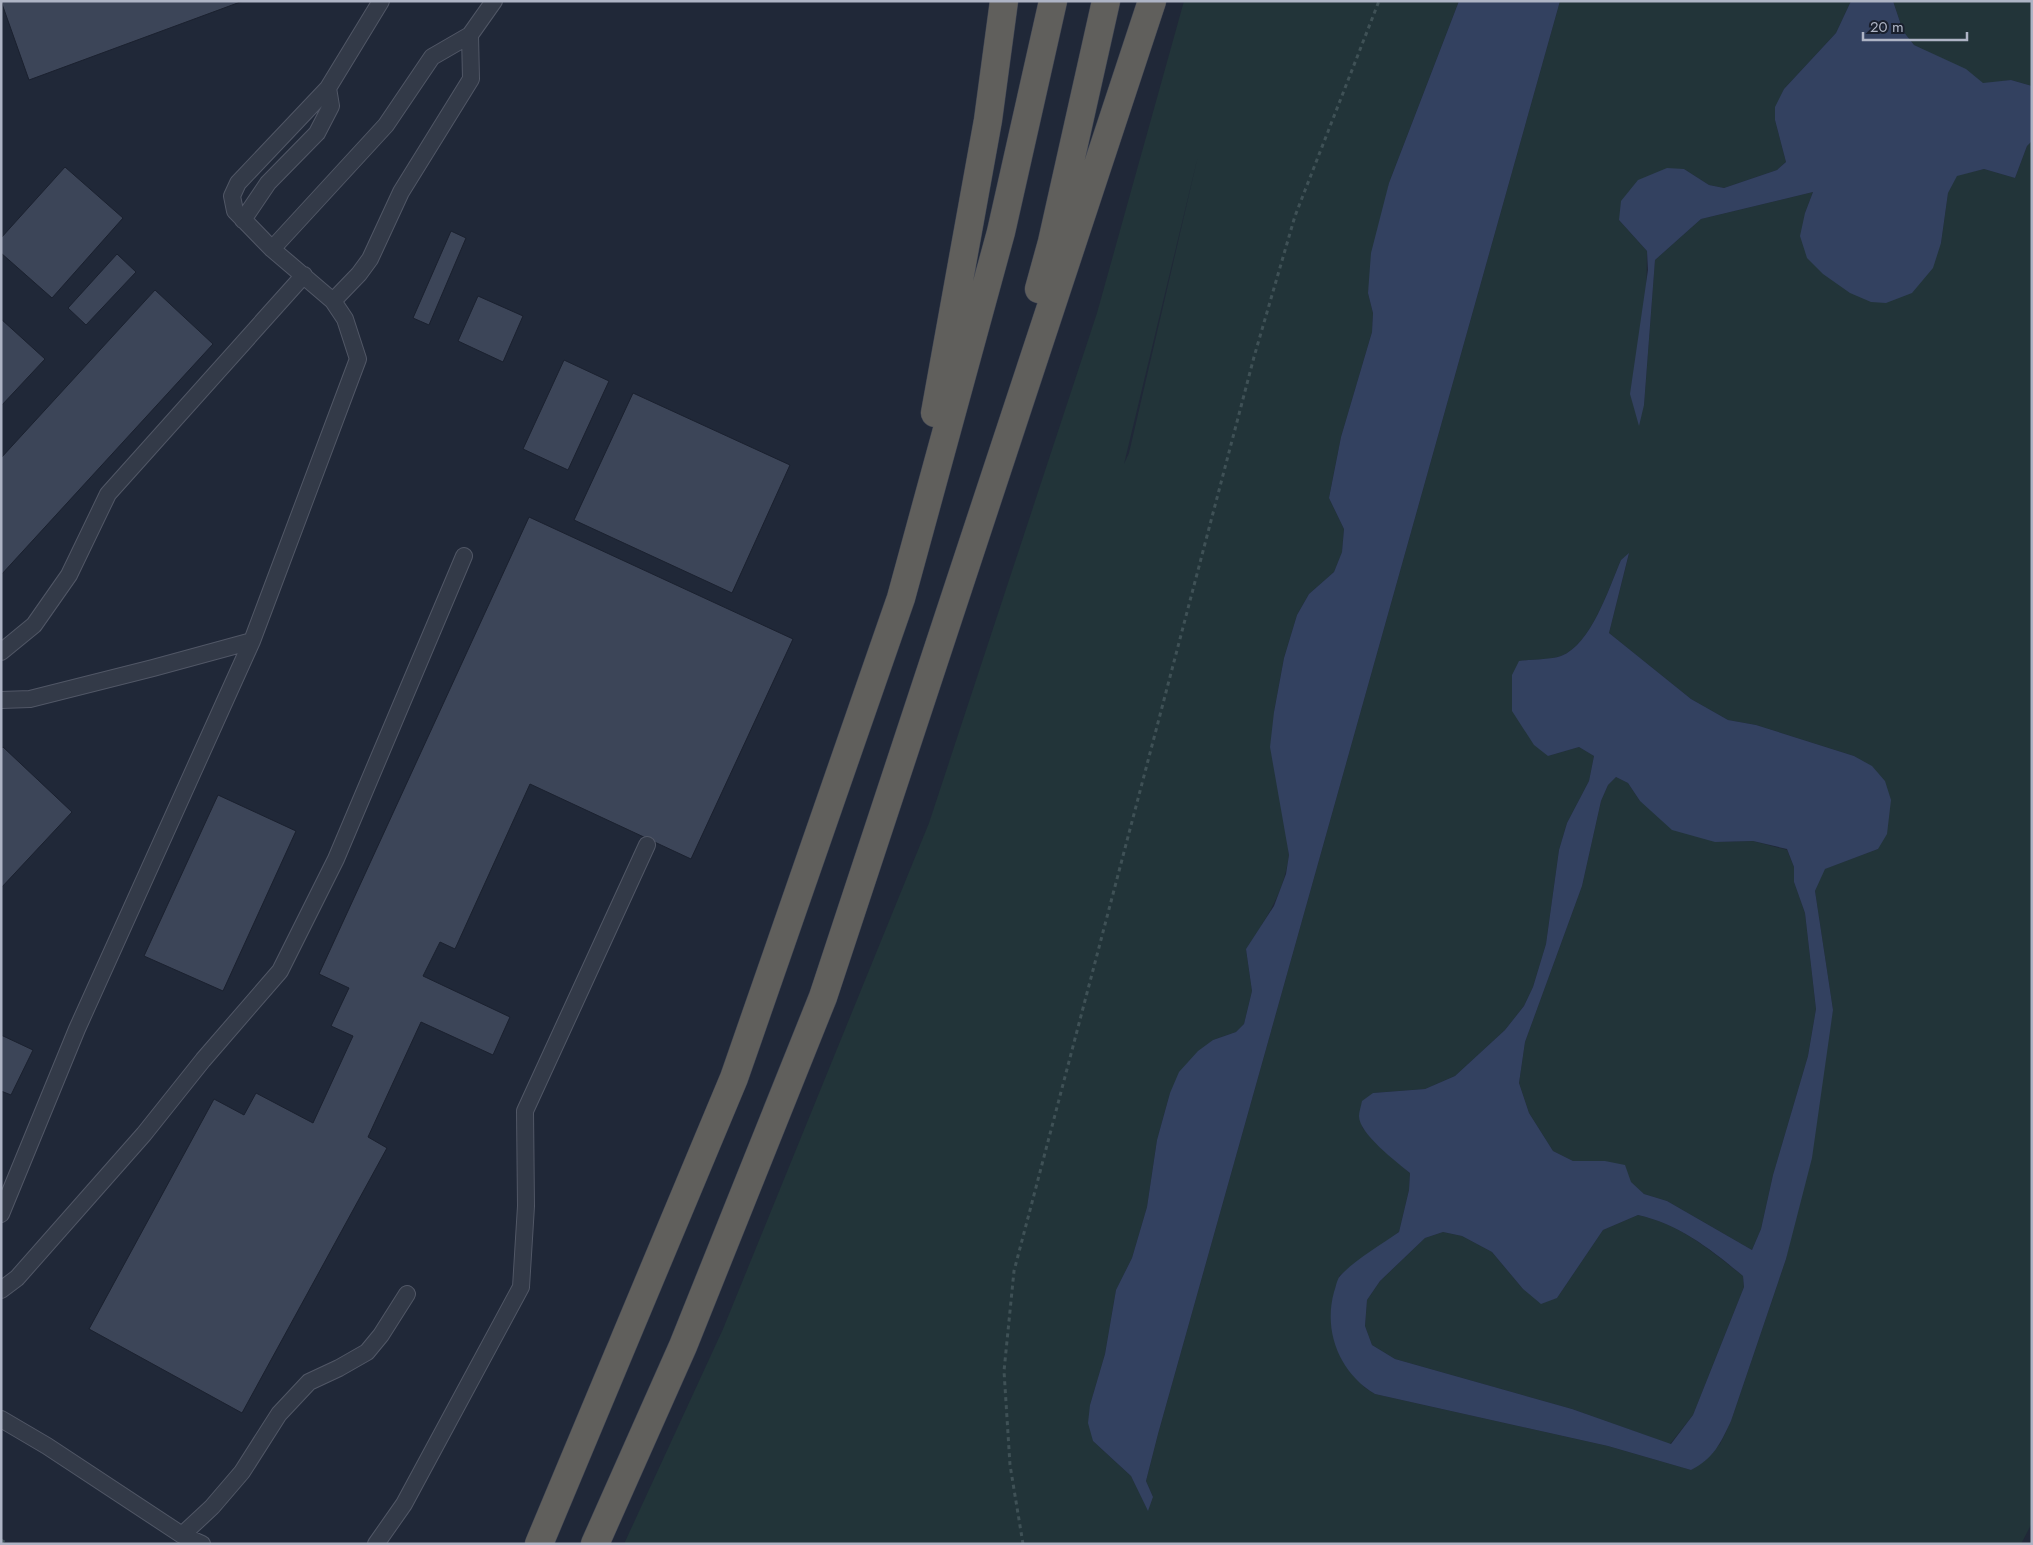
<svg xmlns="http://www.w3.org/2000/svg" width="2033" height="1545" font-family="Jost,sans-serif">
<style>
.green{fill:#223439;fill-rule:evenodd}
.water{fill:#334160;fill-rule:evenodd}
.building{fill:#3c4558;stroke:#1b212f}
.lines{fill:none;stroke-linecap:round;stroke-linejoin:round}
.service-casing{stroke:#515766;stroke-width:18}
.trunk-casing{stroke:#3e4453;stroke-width:29}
.path{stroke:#3f5156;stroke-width:3;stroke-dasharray:4 4;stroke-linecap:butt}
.service{stroke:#333a48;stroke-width:16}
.trunk{stroke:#605f5c;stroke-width:28}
</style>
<rect width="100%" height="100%" fill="#202838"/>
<path class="green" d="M 1184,1 L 1459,1 L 1389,183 L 1368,293 L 1373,313 L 1372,332 L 1341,437 L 1329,498 L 1344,529 L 1342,552 L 1334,572 L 1309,594 L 1297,615 L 1284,658 L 1274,712 L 1289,855 C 1284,893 1267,917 1246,949 L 1252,991 L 1244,1024 L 1236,1032 L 1213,1040 L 1170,1093 L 1157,1140 L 1147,1207 L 1132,1258 L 1116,1290 L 1105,1354 L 1090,1405 L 1093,1441 L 1131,1476 L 1148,1510 L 1153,1497 L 1146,1481 L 1158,1434 L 1560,1 L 1851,1 L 1836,33 L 1784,89 L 1775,120 L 1786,162 L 1777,170 L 1724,188 L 1709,185 L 1684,169 L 1619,220 L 1647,251 L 1644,405 L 1655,260 L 1701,219 L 1813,192 L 1805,213 L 1941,243 L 1948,193 L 1957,175 L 1984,169 L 2015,178 L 2027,146 L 2032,141 L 2032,1523 L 2021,1544 L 624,1544 L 723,1329 L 929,823 L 1097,313 ZM 1198,156 L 1129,453 L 1124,464 ZM 1629,554 L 1609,633 L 1691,699 L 1728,720 L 1756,725 L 1854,756 L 1871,766 L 1885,781 L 1878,849 L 1824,869 L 1815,891 L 1833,1010 L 1786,1259 L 1731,1421 L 1720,1444 L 1691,1470 L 1608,1446 L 1375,1394 L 1364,1387 L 1339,1276 L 1399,1232 L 1409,1190 L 1410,1173 L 1374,1141 L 1362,1127 L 1373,1093 L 1425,1089 L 1455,1076 L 1505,1030 L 1524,1006 L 1533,987 L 1546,944 L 1559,850 L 1567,823 L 1589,781 L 1594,756 L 1579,747 L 1548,756 L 1520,661 C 1532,659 1549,660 1561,656 C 1591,645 1609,588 1621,560 Z
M 1893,1 L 2032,1 L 2032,86 L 2011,80 L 1983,84 L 1966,70 L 1914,45 L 1903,31 Z
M 1616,777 L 1628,783 L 1640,801 L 1715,842 L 1753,841 L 1787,850 L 1794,867 L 1794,882 L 1805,913 L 1816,1009 L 1808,1056 L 1773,1175 L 1761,1229 L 1752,1250 L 1667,1201 L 1644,1194 L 1605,1161 L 1573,1161 L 1553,1151 L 1529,1113 L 1519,1083 L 1525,1042 L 1582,886 L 1601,801 L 1608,785 Z
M 1638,1215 C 1680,1224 1710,1250 1743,1276 L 1744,1287 L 1693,1415 L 1670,1444 L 1572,1409 L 1395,1359 L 1372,1345 L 1365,1326 L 1367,1300 L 1380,1281 L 1425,1238 L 1443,1232 L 1462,1236 L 1492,1252 L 1523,1289 L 1557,1298 L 1603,1230 Z"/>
<path class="water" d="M 1459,1 L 1560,1 L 1158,1434 L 1146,1481 L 1153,1497 L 1148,1511 L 1131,1476 L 1093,1441 L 1088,1423 L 1090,1405 L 1105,1354 L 1116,1290 L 1132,1258 L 1147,1207 L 1157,1140 L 1170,1093 L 1179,1072 L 1198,1051 L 1213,1040 L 1236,1032 L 1244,1024 L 1252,991 L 1246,949 L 1274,906 L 1286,874 L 1289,855 L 1270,747 L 1274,712 L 1284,658 L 1297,615 L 1309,594 L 1334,572 L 1342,552 L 1344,529 L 1329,498 L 1341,437 L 1372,332 L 1373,313 L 1368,293 L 1371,253 L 1389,183 Z
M 1851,1 L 1893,1 L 1903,31 L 1914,45 L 1966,69 L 1983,83 L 2011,80 L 2032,86 L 2032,141 L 2027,146 L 2015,178 L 1984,169 L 1957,176 L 1948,193 L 1941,243 L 1933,268 L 1912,293 L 1886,303 L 1871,302 L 1850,293 L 1823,274 L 1807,258 L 1800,236 L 1805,213 L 1813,192 L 1701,219 L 1655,260 L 1644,405 L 1639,426 L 1630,394 L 1648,270 L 1647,251 L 1619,220 L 1621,201 L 1638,180 L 1667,168 L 1684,169 L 1709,185 L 1724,188 L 1777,170 L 1786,162 L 1775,120 L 1775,107 L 1784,89 L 1836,33 Z
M 1629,553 L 1609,633 L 1691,699 L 1728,720 L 1756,725 L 1854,756 L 1872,766 L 1885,781 L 1891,800 L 1887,834 L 1878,849 L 1825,869 L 1815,891 L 1833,1010 L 1812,1158 L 1786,1259 L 1731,1421 C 1720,1444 1714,1458 1691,1470 L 1608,1446 L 1375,1394 C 1340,1373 1323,1332 1334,1292 C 1336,1287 1337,1278 1341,1275 C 1356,1259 1381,1245 1399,1232 L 1409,1190 L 1410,1173 C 1397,1162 1359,1134 1359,1116 C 1359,1112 1361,1106 1362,1101 L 1373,1093 L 1425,1089 L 1455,1076 L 1505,1030 L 1524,1006 L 1533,987 L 1546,944 L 1559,850 L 1567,823 L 1589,781 L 1594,756 L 1579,747 L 1548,756 L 1534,745 L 1512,711 L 1512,675 L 1519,661 C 1532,659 1549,660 1561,656 C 1591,645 1609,588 1621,560 ZM 1616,777 L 1628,783 L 1640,801 L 1672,830 L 1715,842 L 1753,841 L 1787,849 L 1794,867 L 1794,882 L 1805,913 L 1816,1009 L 1808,1056 L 1773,1175 L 1761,1229 L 1752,1250 L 1667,1201 L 1644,1194 L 1631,1182 L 1625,1165 L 1605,1161 L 1573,1161 L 1553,1151 L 1529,1113 L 1519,1083 L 1525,1042 L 1582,886 L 1601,801 L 1608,785 ZM 1638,1215 C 1679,1224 1712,1250 1743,1276 L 1744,1287 L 1693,1415 L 1671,1444 L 1572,1409 L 1395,1359 L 1372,1345 L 1365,1326 L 1367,1300 L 1380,1281 L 1425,1238 L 1443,1232 L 1462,1236 L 1492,1252 L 1523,1289 L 1541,1304 L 1557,1298 L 1603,1230 Z"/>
<path class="building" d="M 1,1 L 243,1 L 29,80 Z
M 65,167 L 123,218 L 52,298 L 1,253 L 1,238 Z
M 451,231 L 466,238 L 429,325 L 413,318 Z
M 117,254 L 136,272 L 86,325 L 68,308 Z
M 155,290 L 213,344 L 1,575 L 1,458 Z
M 478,296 L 523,316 L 503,362 L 458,341 Z
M 1,319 L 45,359 L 1,406 Z
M 564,360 L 609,381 L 568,470 L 523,449 Z
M 633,393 L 790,465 L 732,593 L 574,520 Z
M 529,517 L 793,639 L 691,859 L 530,784 L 455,949 L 440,942 L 423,976 L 510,1017 L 493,1055 L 421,1022 L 368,1137 L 387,1148 L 242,1413 L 89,1329 L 214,1099 L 244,1115 L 256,1093 L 313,1123 L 353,1036 L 331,1026 L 349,988 L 319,974 Z
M 3,747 L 72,812 L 1,888 L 1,748 Z
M 218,795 L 296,831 L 223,991 L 144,956 Z
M 1,1035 L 33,1050 L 11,1095 L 1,1091 Z"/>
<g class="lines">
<g class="service-casing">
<path id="service" d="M 243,220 L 268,183 L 317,133 L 331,106 L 328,88 L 381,1
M 272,249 L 386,125 L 432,57 L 470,35
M 333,301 L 359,274 L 370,259 L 401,192 L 471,79 L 470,35 L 494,1
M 1,652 L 34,625 L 69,575 L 108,494 L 304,275
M 1,700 L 30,699 L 153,668 L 252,641
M 1,1214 L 77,1029 L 252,641 L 358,359 L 345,319 L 333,301 L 272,249 L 235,211 L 232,196 L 238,183 L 328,88
M 1,1290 L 17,1278 L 144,1134 L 203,1060 L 280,971 L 336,859 L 464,556
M 1,1419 L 47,1446 L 182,1535 L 202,1544
M 182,1535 L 212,1507 L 242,1472 L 279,1414 L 309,1382 L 339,1368 L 367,1352 L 381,1335 L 407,1294
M 376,1544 L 404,1504 L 521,1287 L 526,1206 L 525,1111 L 647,845"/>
</g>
<g class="trunk-casing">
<path id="trunk" d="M 1039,289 L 1052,242 L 1106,1
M 935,413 L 988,120 L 1004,1
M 539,1544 L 734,1078 L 901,598 L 1001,232 L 1053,1
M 595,1544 L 683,1346 L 823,997 L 1152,1"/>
</g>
<path class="path" d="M 1,1540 L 8,1544
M 1023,1544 L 1010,1465 L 1004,1371 L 1014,1271 L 1254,357 L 1295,216 L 1379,1"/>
<use href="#service" class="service"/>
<use href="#trunk" class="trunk"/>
</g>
<rect width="2033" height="1545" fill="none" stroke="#aeb4c5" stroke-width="5"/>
<path d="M1863 32v8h104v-8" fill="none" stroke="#aeb4c5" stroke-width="2.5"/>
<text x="1870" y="32" font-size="15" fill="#aeb4c5" stroke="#191f2d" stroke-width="4" paint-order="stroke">20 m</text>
</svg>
